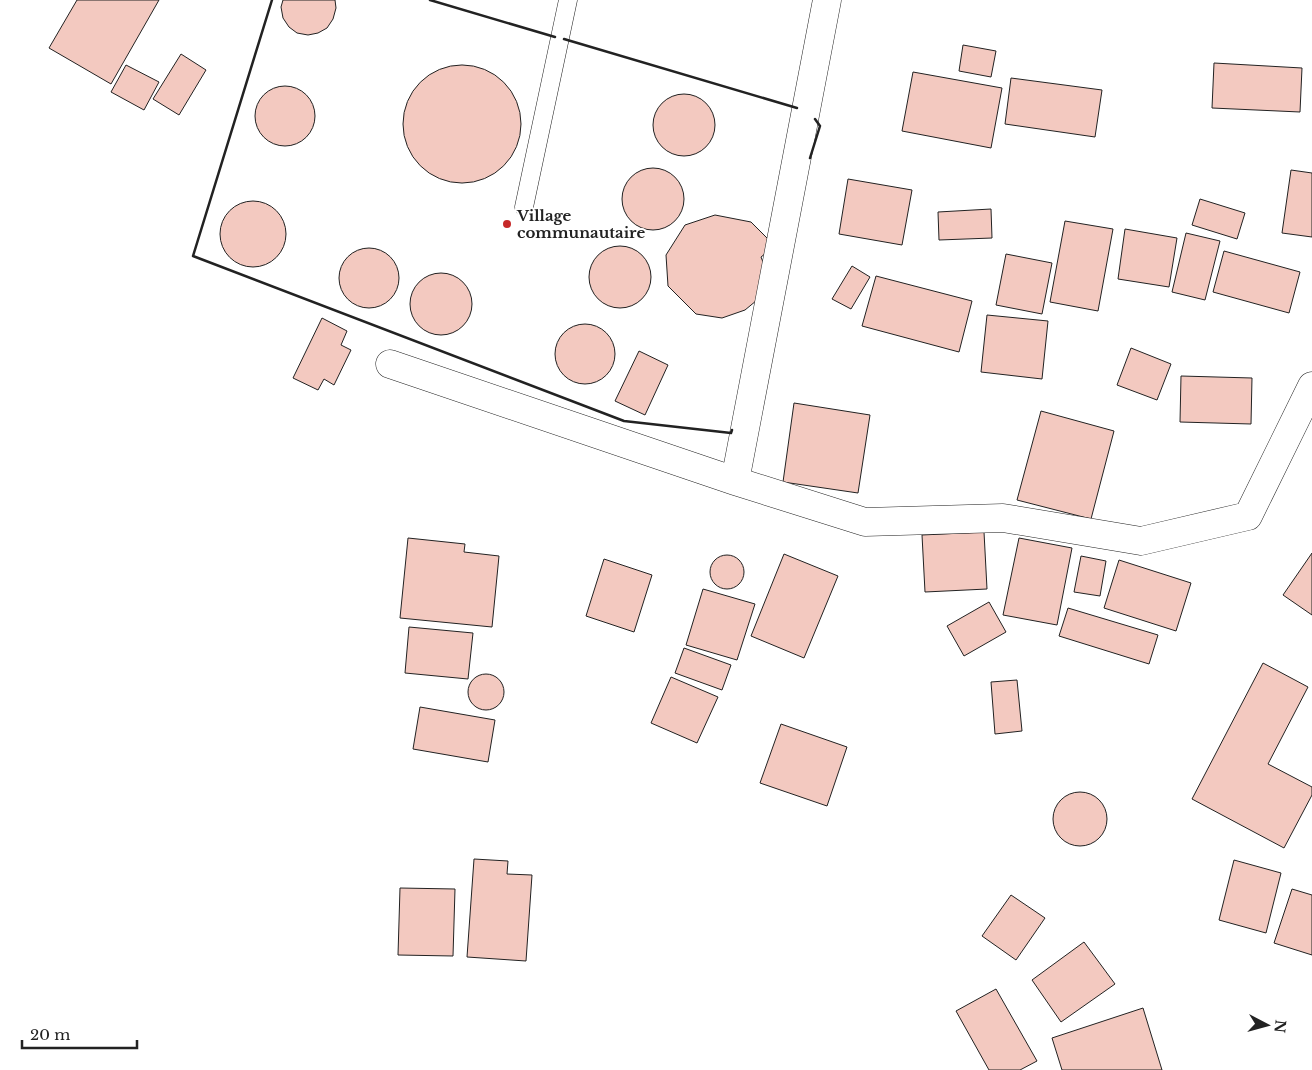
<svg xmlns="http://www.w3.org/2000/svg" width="1312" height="1070" font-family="'Libre Baskerville',serif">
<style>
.building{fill:#f3c9c0;stroke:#222}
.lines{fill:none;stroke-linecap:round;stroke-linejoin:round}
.service-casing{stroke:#222;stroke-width:19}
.minor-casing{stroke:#222;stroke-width:29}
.service{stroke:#fff;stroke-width:18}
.minor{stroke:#fff;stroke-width:28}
.wall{stroke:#222;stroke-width:2.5}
.poi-dot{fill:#c62828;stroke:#fff;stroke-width:2}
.labels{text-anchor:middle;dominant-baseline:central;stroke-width:4;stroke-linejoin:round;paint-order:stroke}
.poi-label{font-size:15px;font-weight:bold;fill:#222;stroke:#fff;text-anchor:start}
</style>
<rect width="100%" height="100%" fill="#fff"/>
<path class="building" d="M 77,0 L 159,0 L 111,84 L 49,48 Z
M 283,0 L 335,0 L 336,8 L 333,19 L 327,28 L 318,33 L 308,35 L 297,33 L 289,27 L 283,18 L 281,7 Z
M 963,45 L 996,51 L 991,77 L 959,71 Z
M 181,54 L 206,70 L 179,115 L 153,99 Z
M 1214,63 L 1302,68 L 1300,112 L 1212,108 Z
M 126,65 L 159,82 L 144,110 L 111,92 Z
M403 124a59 59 0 1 1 118 0a59 59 0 1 1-118 0Z
M 913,72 L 1002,88 L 991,148 L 902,131 Z
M 1011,78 L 1102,90 L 1095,137 L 1005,124 Z
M255 116a30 30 0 1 1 60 0a30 30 0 1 1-60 0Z
M653 125a31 31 0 1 1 62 0a31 31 0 1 1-62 0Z
M622 199a31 31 0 1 1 62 0a31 31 0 1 1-62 0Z
M 1291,170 L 1312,173 L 1312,237 L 1282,233 Z
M 848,179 L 912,190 L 902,245 L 839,234 Z
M 1200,199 L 1245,213 L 1237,239 L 1192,225 Z
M220 234a33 33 0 1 1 66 0a33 33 0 1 1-66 0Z
M 991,209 L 992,238 L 939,240 L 938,212 Z
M 715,215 L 751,222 L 775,246 L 761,257 L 767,272 L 762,296 L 745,310 L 722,318 L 696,314 L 668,286 L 666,255 L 685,225 Z
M 1065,221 L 1113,229 L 1098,311 L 1050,302 Z
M 1125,229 L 1177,238 L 1169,287 L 1118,279 Z
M 1186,233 L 1220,241 L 1205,300 L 1172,292 Z
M589 277a31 31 0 1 1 62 0a31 31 0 1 1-62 0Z
M339 278a30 30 0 1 1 60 0a30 30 0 1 1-60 0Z
M 1224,251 L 1300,272 L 1289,313 L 1213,292 Z
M 1006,254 L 1052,263 L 1042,314 L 996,305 Z
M 852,266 L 870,277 L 851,309 L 832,299 Z
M410 304a31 31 0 1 1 62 0a31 31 0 1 1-62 0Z
M 876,276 L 972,301 L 959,352 L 862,326 Z
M 987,315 L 1048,321 L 1042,379 L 981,372 Z
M 322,318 L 347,331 L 341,345 L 351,350 L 334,385 L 324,379 L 318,390 L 293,378 Z
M555 354a30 30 0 1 1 60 0a30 30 0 1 1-60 0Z
M 1131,348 L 1171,364 L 1157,400 L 1117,385 Z
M 639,351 L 668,365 L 645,415 L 615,401 Z
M 1181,376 L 1252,378 L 1251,424 L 1180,422 Z
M 794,403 L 870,415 L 858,493 L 783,482 Z
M 1041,411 L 1114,431 L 1091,519 L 1017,500 Z
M 984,532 L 987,589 L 925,592 L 922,535 Z
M 408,538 L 465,544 L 464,552 L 499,556 L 492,627 L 400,618 Z
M 1019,538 L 1072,548 L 1057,625 L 1003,615 Z
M 1312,553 L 1312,615 L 1283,595 Z
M 784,554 L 838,576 L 804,658 L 751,636 Z
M710 572a17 17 0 1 1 34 0a17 17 0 1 1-34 0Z
M 1081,556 L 1106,561 L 1100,596 L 1074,592 Z
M 604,559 L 652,575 L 634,632 L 586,616 Z
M 1119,560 L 1191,583 L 1176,631 L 1104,608 Z
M 703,589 L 755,604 L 737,660 L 686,645 Z
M 989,602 L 1006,632 L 964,656 L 947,626 Z
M 1068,608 L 1158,635 L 1149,664 L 1059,636 Z
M 409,627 L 473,633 L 468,679 L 405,673 Z
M 684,648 L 731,665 L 722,690 L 675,673 Z
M 1263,663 L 1308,687 L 1268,764 L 1312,787 L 1312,795 L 1284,848 L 1192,799 Z
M468 692a18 18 0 1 1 36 0a18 18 0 1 1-36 0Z
M 671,677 L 718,697 L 697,743 L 651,723 Z
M 1017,680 L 1022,731 L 995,734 L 991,682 Z
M 420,707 L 495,720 L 488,762 L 413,749 Z
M 781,724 L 847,747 L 827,806 L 760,783 Z
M1053 819a27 27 0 1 1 54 0a27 27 0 1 1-54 0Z
M 474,859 L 508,861 L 507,874 L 532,875 L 526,961 L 467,957 Z
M 1234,860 L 1281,873 L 1266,933 L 1219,920 Z
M 400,888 L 455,889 L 453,956 L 398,955 Z
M 1292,889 L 1312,895 L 1312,955 L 1274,943 Z
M 1011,895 L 1045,918 L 1016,960 L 982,936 Z
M 1084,942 L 1115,984 L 1061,1022 L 1032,980 Z
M 996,989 L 1037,1061 L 1020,1070 L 989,1070 L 956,1011 Z
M 1143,1008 L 1162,1070 L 1062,1070 L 1052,1038 Z"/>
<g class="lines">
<g class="service-casing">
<path id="service" d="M 524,207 L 568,0"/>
</g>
<g class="minor-casing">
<path id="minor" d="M 390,364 L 735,481 L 865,522 L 1003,518 L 1141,541 L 1248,516 L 1312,386
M 735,481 L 827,0"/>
</g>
<use href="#service" class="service"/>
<use href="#minor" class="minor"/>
<path class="wall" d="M 272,0 L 193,256 L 624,421 L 731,433 L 732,430
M 430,0 L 555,37
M 564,39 L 797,108
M 810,158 L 820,126 L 815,119"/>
</g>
<circle class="poi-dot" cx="507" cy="224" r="5"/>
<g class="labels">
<g class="poi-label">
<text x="517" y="215">Village<tspan x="517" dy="17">communautaire</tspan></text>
</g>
</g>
<g transform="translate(1267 1025) rotate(96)" stroke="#ffffff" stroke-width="4" paint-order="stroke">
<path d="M0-4L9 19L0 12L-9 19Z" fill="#222222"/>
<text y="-8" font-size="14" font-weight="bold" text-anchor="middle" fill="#222222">N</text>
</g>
<path d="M22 1040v8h115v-8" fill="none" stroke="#222222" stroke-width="2.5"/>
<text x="30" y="1040" font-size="15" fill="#222222" stroke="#ffffff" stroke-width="4" paint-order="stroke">20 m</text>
</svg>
